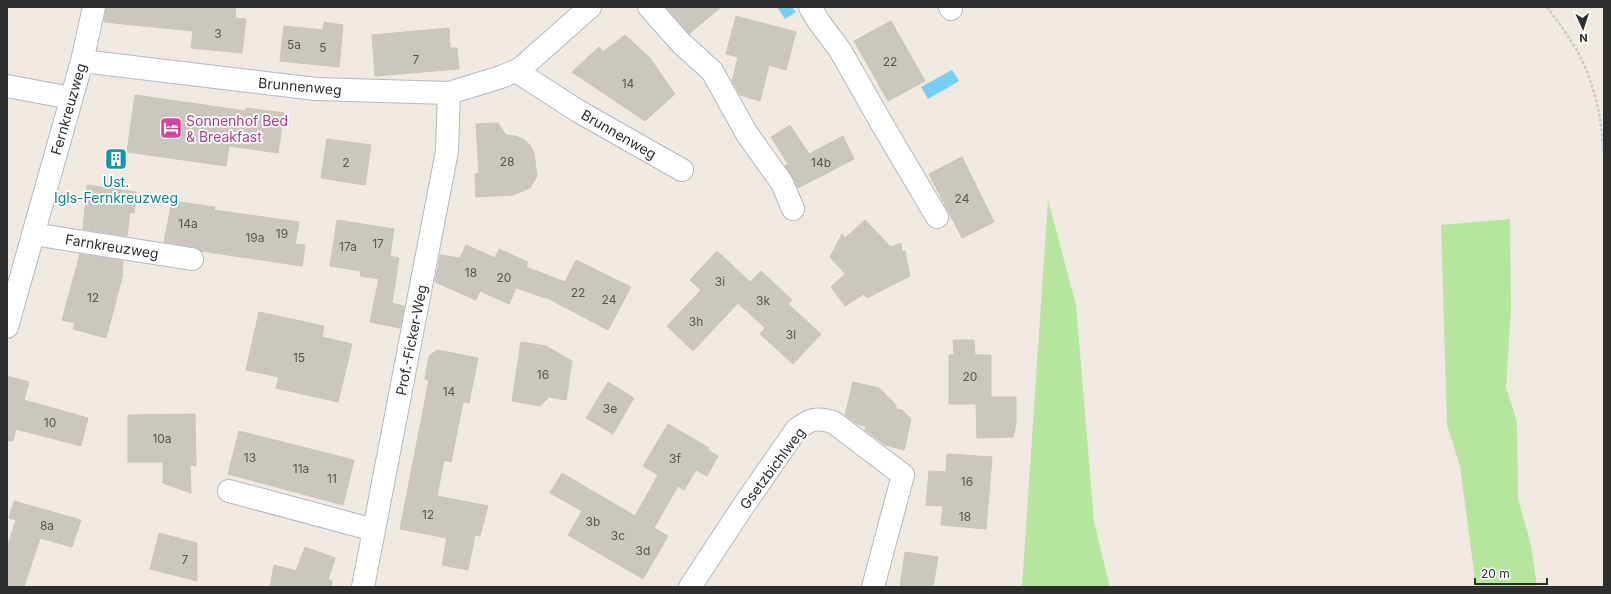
<svg xmlns="http://www.w3.org/2000/svg" width="1611" height="594" font-family="Inter,sans-serif">
<style>
.green{fill:#b6e59e}
.water{fill:#75cff0}
.building{fill:#cbc7bf;stroke:#cbc5ba}
.lines{fill:none;stroke-linecap:round;stroke-linejoin:round}
.minor-casing{stroke:#b4b7c1;stroke-width:24}
.path{stroke:#c9c9c9;stroke-width:2.5;stroke-dasharray:3 2;stroke-linecap:butt}
.minor{stroke:#fff;stroke-width:22}
.labels{text-anchor:middle;dominant-baseline:central;stroke-width:3.5;stroke-linejoin:round;paint-order:stroke}
.number-label{font-size:12px;fill:#555452}
.street-label{font-size:14px;fill:#2e2e2e;stroke:#fff}
.hotel-label{font-size:14px;fill:#b23c85;stroke:#fff;text-anchor:start}
.culture-label{font-size:14px;fill:#0d838f;stroke:#fff}
</style>
<rect width="100%" height="100%" fill="#efe9e1"/>
<path class="green" d="M 1048,200 L 1076,305 L 1094,522 L 1110,587 L 1022,587 Z
M 1510,219 L 1511,308 L 1506,388 L 1517,422 L 1518,498 L 1531,546 L 1537,587 L 1476,587 L 1460,466 L 1447,425 L 1441,225 Z"/>
<path class="water" d="M 777,7 L 792,7 L 796,12 L 785,19 Z
M 952,70 L 959,81 L 928,99 L 921,87 Z"/>
<path class="building" d="M 106,7 L 236,7 L 235,18 L 246,19 L 242,53 L 191,48 L 193,31 L 104,22 Z
M 666,7 L 721,7 L 689,34 Z
M 736,16 L 796,32 L 786,70 L 769,65 L 760,101 L 740,95 L 732,81 L 738,57 L 726,54 Z
M 891,21 L 925,81 L 888,101 L 854,41 Z
M 324,22 L 343,25 L 339,67 L 280,61 L 284,26 L 323,30 Z
M 449,28 L 450,48 L 457,48 L 459,69 L 375,76 L 372,35 Z
M 625,35 L 650,58 L 675,94 L 645,121 L 572,72 L 599,47 L 603,52 Z
M 135,95 L 246,111 L 246,108 L 284,113 L 278,153 L 229,146 L 226,166 L 127,152 Z
M 498,123 L 506,135 L 515,136 L 523,139 L 530,145 L 534,153 L 537,176 L 530,188 L 513,195 L 476,197 L 475,174 L 479,173 L 476,124 Z
M 790,125 L 809,154 L 843,136 L 854,159 L 798,188 L 792,176 L 785,166 L 788,164 L 771,137 Z
M 327,139 L 371,145 L 365,185 L 321,178 Z
M 962,157 L 994,222 L 962,238 L 929,174 Z
M 87,185 L 137,192 L 134,213 L 130,212 L 127,236 L 83,229 Z
M 172,201 L 215,207 L 214,210 L 299,222 L 295,244 L 305,245 L 302,266 L 201,251 L 194,247 L 164,242 Z
M 337,220 L 394,229 L 390,256 L 399,258 L 392,303 L 404,306 L 400,328 L 370,322 L 379,279 L 360,276 L 361,271 L 330,266 Z
M 865,220 L 891,247 L 901,243 L 902,252 L 905,251 L 910,276 L 867,298 L 864,294 L 845,306 L 831,287 L 845,274 L 830,257 L 842,234 L 845,238 Z
M 466,245 L 495,258 L 499,249 L 528,262 L 526,267 L 565,282 L 576,260 L 631,287 L 608,330 L 549,299 L 516,288 L 509,304 L 480,291 L 476,300 L 435,282 L 440,255 L 460,258 Z
M 717,251 L 750,282 L 761,271 L 792,300 L 788,304 L 821,334 L 793,364 L 760,334 L 765,328 L 738,303 L 693,351 L 667,326 L 701,290 L 690,280 Z
M 80,254 L 123,261 L 122,274 L 123,274 L 106,338 L 73,329 L 75,323 L 62,320 Z
M 259,312 L 324,326 L 322,337 L 352,344 L 338,402 L 276,388 L 279,377 L 246,370 Z
M 953,340 L 974,340 L 975,355 L 991,355 L 991,397 L 1016,397 L 1016,424 L 1013,437 L 977,438 L 976,404 L 949,404 L 949,355 L 954,355 Z
M 521,342 L 546,346 L 572,361 L 566,400 L 549,397 L 540,406 L 512,401 Z
M 437,350 L 478,358 L 469,403 L 463,402 L 451,462 L 444,460 L 437,496 L 488,506 L 480,536 L 475,535 L 468,570 L 442,565 L 447,538 L 400,529 L 429,380 L 425,379 L 429,356 Z
M 7,376 L 29,382 L 24,400 L 88,418 L 81,446 L 16,429 L 13,441 L 7,441 Z
M 608,382 L 634,398 L 613,434 L 586,418 Z
M 853,382 L 879,388 L 896,405 L 896,409 L 902,410 L 911,419 L 904,450 L 885,445 L 865,430 L 866,426 L 857,424 L 845,415 Z
M 195,414 L 196,466 L 190,465 L 191,493 L 163,483 L 163,462 L 128,462 L 128,415 Z
M 668,424 L 709,448 L 708,450 L 718,456 L 707,476 L 696,470 L 684,490 L 678,486 L 654,528 L 668,536 L 643,579 L 568,535 L 582,511 L 550,493 L 562,473 L 635,516 L 658,475 L 643,466 Z
M 239,431 L 354,460 L 343,505 L 228,474 Z
M 947,454 L 992,457 L 986,529 L 941,525 L 943,506 L 926,505 L 929,471 L 946,472 Z
M 14,501 L 81,520 L 72,547 L 40,538 L 24,587 L 7,587 L 7,548 L 16,520 L 9,518 Z
M 159,533 L 197,543 L 197,581 L 150,569 Z
M 305,547 L 335,558 L 328,580 L 332,581 L 331,587 L 270,587 L 274,565 L 296,571 Z
M 905,552 L 938,557 L 933,587 L 900,587 Z"/>
<g class="lines">
<g class="minor-casing">
<path id="minor" d="M 649,7 L 681,43 L 712,71 L 747,134 L 782,183 L 793,209
M 810,7 L 819,22 L 840,50 L 882,124 L 937,217
M 950,7 L 951,9
M 82,61 L 316,89 L 449,93 L 501,77 L 520,69 L 590,7
M 516,71 L 578,111 L 682,170
M 7,86 L 71,98
M 33,234 L 192,259
M 7,327 L 82,61 L 94,7
M 229,491 L 374,530
M 363,587 L 447,151 L 449,93
M 690,587 L 744,505 L 796,430 C 810,419 816,417 833,422 L 903,475 L 873,587"/>
</g>
<path class="path" d="M 1547,7 C 1561,26 1576,45 1585,67 C 1597,95 1602,125 1604,155"/>
<use href="#minor" class="minor"/>
</g>
<defs>
<g id="hotel-square" transform="scale(1.15)"><rect x="-9" y="-9" width="18" height="18" rx="4" fill="#d1479c" stroke="#fff"/><path d="M-6-4.5h1.5V1H6V5H4.5V3h-9V5H-6ZM-4 0a1.8 1.8 0 1 1 3.6 0ZM.5 0V-2.5h3Q6-2.5 6 0Z" fill="#fff"/></g>
<g id="building-square" transform="scale(1.15)"><rect x="-9" y="-9" width="18" height="18" rx="4" fill="#0f9aa8" stroke="#fff"/><path d="M-4-6H4V6H1V3H-1V6H-4ZM-2.5-4.3h1.7v1.8h-1.7ZM.8-4.3h1.7v1.8H.8ZM-2.5-1h1.7V.8h-1.7ZM.8-1h1.7V.8H.8Z" fill="#fff"/></g>
</defs>
<g fill-rule="evenodd">
<use href="#hotel-square" x="171" y="128"/>
<use href="#building-square" x="116" y="159"/>
</g>
<g class="labels">
<g class="number-label">
<text x="218" y="33">3</text>
<text x="294" y="44">5a</text>
<text x="323" y="47">5</text>
<text x="416" y="59">7</text>
<text x="890" y="61">22</text>
<text x="628" y="83">14</text>
<text x="507" y="161">28</text>
<text x="346" y="162">2</text>
<text x="821" y="162">14b</text>
<text x="962" y="198">24</text>
<text x="188" y="223">14a</text>
<text x="282" y="233">19</text>
<text x="255" y="237">19a</text>
<text x="378" y="243">17</text>
<text x="348" y="246">17a</text>
<text x="471" y="272">18</text>
<text x="504" y="277">20</text>
<text x="720" y="281">3i</text>
<text x="578" y="292">22</text>
<text x="93" y="297">12</text>
<text x="609" y="299">24</text>
<text x="763" y="300">3k</text>
<text x="696" y="321">3h</text>
<text x="791" y="334">3l</text>
<text x="299" y="357">15</text>
<text x="543" y="374">16</text>
<text x="970" y="376">20</text>
<text x="449" y="391">14</text>
<text x="610" y="408">3e</text>
<text x="50" y="422">10</text>
<text x="162" y="438">10a</text>
<text x="250" y="457">13</text>
<text x="675" y="458">3f</text>
<text x="301" y="468">11a</text>
<text x="332" y="478">11</text>
<text x="967" y="481">16</text>
<text x="428" y="514">12</text>
<text x="965" y="516">18</text>
<text x="593" y="521">3b</text>
<text x="47" y="525">8a</text>
<text x="618" y="535">3c</text>
<text x="643" y="550">3d</text>
<text x="185" y="559">7</text>
</g>
<g class="street-label">
<text transform="translate(300 86) rotate(5)">Brunnenweg</text>
<text transform="translate(68 109) rotate(-74)">Fernkreuzweg</text>
<text transform="translate(619 134) rotate(30)">Brunnenweg</text>
<text transform="translate(112 246) rotate(9)">Farnkreuzweg</text>
<text transform="translate(411 340) rotate(-79)">Prof.-Ficker-Weg</text>
<text transform="translate(772 468) rotate(-53)">Gsetzbichlweg</text>
</g>
<g class="hotel-label">
<text x="186" y="120">Sonnenhof Bed<tspan x="186" dy="16">&amp; Breakfast</tspan></text>
</g>
<g class="culture-label">
<text x="116" y="181">Ust.<tspan x="116" dy="16">Igls-Fernkreuzweg</tspan></text>
</g>
</g>
<rect width="1611" height="594" fill="none" stroke="#2e2e2e" stroke-width="16"/>
<g transform="translate(1583 28) rotate(177)" stroke="#ffffff" stroke-width="3" paint-order="stroke">
<path d="M0-3L7 15L0 10L-7 15Z" fill="#2e2e2e"/>
<text y="-6" font-size="11" font-weight="bold" text-anchor="middle" fill="#2e2e2e">N</text>
</g>
<path d="M1475 578v6h72v-6" fill="none" stroke="#2e2e2e" stroke-width="2"/>
<text x="1481" y="578" font-size="12" fill="#2e2e2e" stroke="#ffffff" stroke-width="3" paint-order="stroke">20 m</text>
</svg>
